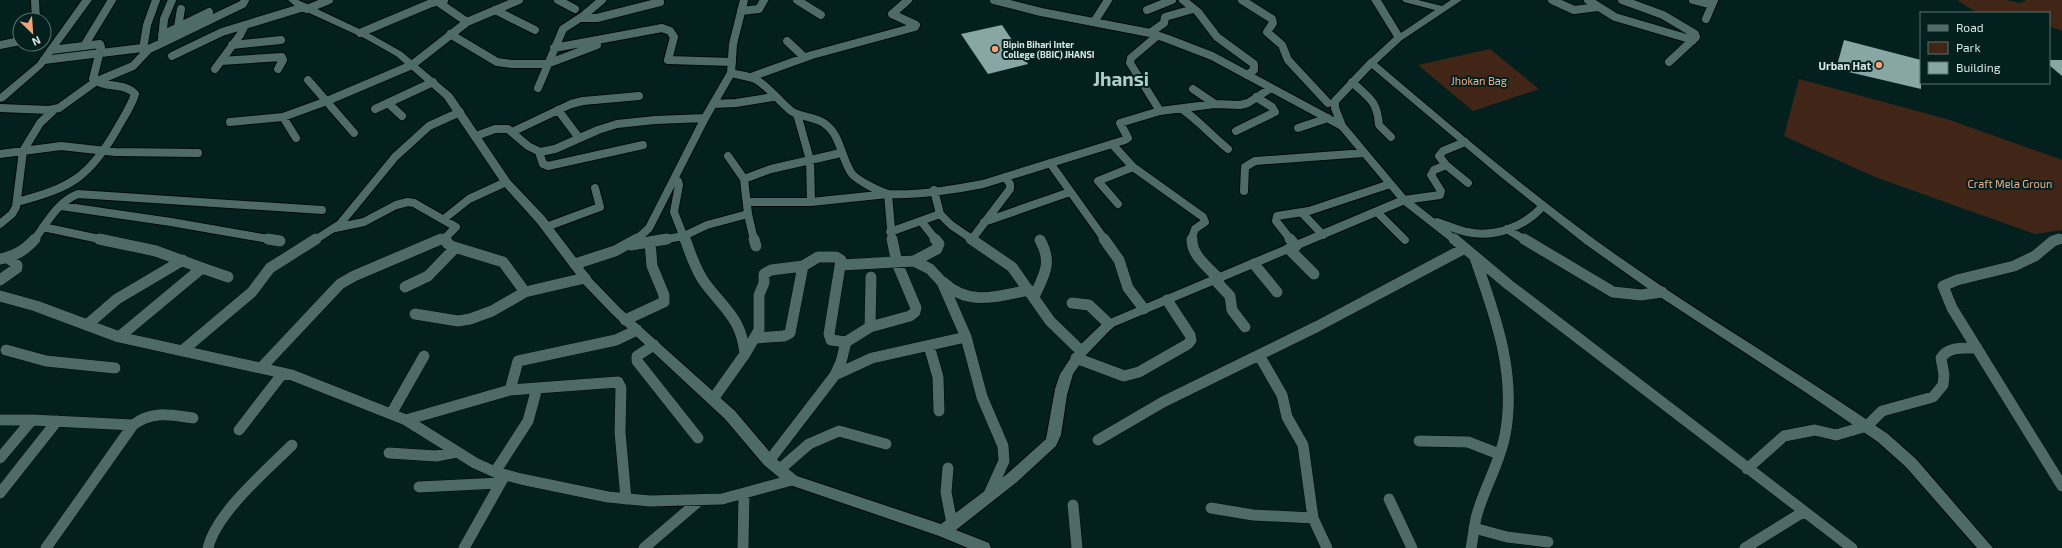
<svg xmlns="http://www.w3.org/2000/svg" width="2062" height="548" font-family="'Exo 2',sans-serif">
<style>
.green{fill:#412617}
.building{fill:#88a6a3}
.lines{fill:none;stroke-linecap:round;stroke-linejoin:round}
.street-far1-casing{stroke:#000908;stroke-width:10}
.street-casing{stroke:#000908;stroke-width:12}
.secondary-casing{stroke:#000908;stroke-width:2}
.street-far1{stroke:#4f6b69;stroke-width:8}
.street{stroke:#4f6b69;stroke-width:11}
.secondary{fill:#4f6b69;fill-rule:evenodd}
.poi-dot{fill:#f0a378;stroke:#04201e;stroke-width:1.5}
.labels{text-anchor:middle;dominant-baseline:central;stroke-width:4;stroke-linejoin:round;paint-order:stroke}
.far-poi-label{font-size:9px;font-weight:bold;fill:#d8e8e6;stroke:#04201e;text-anchor:start}
.poi-label{font-size:11px;font-weight:bold;fill:#d8e8e6;stroke:#04201e;text-anchor:end}
.park-label{font-size:11px;fill:#efae8c;stroke:#04201e}
.town-label{font-size:19px;font-weight:bold;fill:#afcecb;stroke:#04201e}
</style>
<rect width="100%" height="100%" fill="#04201e"/>
<path class="green" d="M 1957,0 L 2006,0 L 2019,3 L 2027,0 L 2062,0 L 2062,31 L 2049,26 L 2049,13 L 1977,13 Z
M 1490,49 L 1539,89 L 1473,111 L 1418,65 Z
M 1799,79 L 1950,120 L 2062,160 L 2062,230 L 2035,234 L 1875,177 L 1784,136 Z"/>
<path class="building" d="M 1002,25 L 1028,64 L 988,74 L 961,34 Z
M 1844,40 L 1921,60 L 1921,89 L 1836,69 Z
M 2049,60 L 2062,60 L 2062,76 L 2049,65 Z"/>
<g class="lines">
<g class="street-far1-casing">
<path id="street-far1" d="M 35,0 L 36,20
M 156,0 L 147,25 L 143,49 L 149,49 L 162,43 L 243,4 L 245,0
M 558,0 L 575,9
M 797,0 L 821,15
M 994,0 L 1041,12 L 1150,33 L 1168,39 L 1212,56 L 1342,126
M 1183,0 L 1198,12 L 1217,37 L 1254,64 L 1254,70 L 1247,75
M 1242,0 L 1272,19 L 1273,23 L 1267,32 L 1282,45 L 1288,60 L 1328,103
M 1552,0 L 1574,10 L 1598,7
M 1588,0 L 1615,17 L 1693,40
M 1622,0 L 1663,15 L 1695,34 L 1696,37 L 1669,62
M 1693,0 L 1712,5
M 307,9 L 329,0
M 495,10 L 535,30
M 1147,10 L 1172,0
M 741,11 L 759,9 L 764,0
M 580,18 L 597,18 L 660,2
M 1706,19 L 1714,0
M 467,22 L 519,0
M 1094,22 L 1108,0
M 178,27 L 181,9
M 360,33 L 429,4 L 444,0
M 1150,33 L 1164,23 L 1165,17 L 1193,9
M 450,34 L 497,62 L 512,64 L 547,64 L 597,45
M 162,35 L 209,12
M 162,39 L 164,19 L 172,0
M 787,41 L 804,57
M 0,45 L 20,41
M 232,45 L 281,40
M 84,46 L 112,0
M 554,48 L 662,28 L 670,31 L 674,37 L 668,60 L 732,62
M 172,56 L 222,32 L 245,25
M 44,60 L 142,48
M 221,61 L 282,57 L 283,60 L 278,69
M 1371,63 L 1335,101 L 1335,108 L 1342,126 L 1404,200 L 1455,240
M 215,69 L 240,35 L 245,25 L 304,7
M 731,73 C 738,75 748,76 755,79 C 767,85 780,102 791,111 C 801,118 815,116 825,124 C 841,135 841,159 852,174 C 857,180 881,193 889,194 C 914,196 958,189 983,184 L 1125,140 L 1128,138 L 1127,136 L 1120,123 L 1160,111 L 1130,63 L 1131,58 L 1157,36
M 751,77 L 812,55 L 915,27 L 916,25 L 892,14 L 908,0
M 308,80 L 354,133
M 1352,82 C 1369,98 1377,100 1379,125 L 1391,137
M 538,88 L 563,29 L 583,16 L 602,0
M 1193,89 L 1215,104
M 388,103 L 402,116
M 713,104 L 736,103 L 773,97
M 0,108 L 49,110 L 59,108 L 95,82 L 133,66 L 149,49
M 375,109 L 433,82
M 1182,109 C 1199,121 1212,136 1228,149
M 558,110 L 579,138
M 1160,111 L 1215,104 L 1240,105 L 1248,103 L 1271,88
M 797,114 L 810,160 L 811,202
M 283,117 L 296,138
M 230,122 L 283,117 L 327,101 L 412,65 L 467,22 L 438,2
M 1298,128 L 1328,118
M 1236,131 L 1275,112 L 1272,107 L 1256,97
M 512,132 L 571,104 L 583,101 L 639,96
M 476,136 L 495,129 L 508,129 L 528,146 L 540,152 L 555,149 L 598,130 L 617,124 L 655,120 L 705,118
M 1112,144 L 1133,167 L 1203,217 L 1205,222 L 1195,229 L 1191,240
M 539,152 L 543,164 L 548,166 L 643,145
M 0,154 L 61,146 L 115,152 L 198,153
M 728,156 L 744,179
M 1050,163 L 1105,240
M 1446,165 L 1468,183
M 674,179 L 678,181 L 679,185 L 674,212 L 685,240
M 934,190 L 940,214 L 951,225 L 973,240
M 1244,191 L 1245,167 L 1255,161 L 1364,153
M 1404,200 L 1440,195 L 1441,191 L 1431,175 L 1434,170 L 1446,165 L 1439,156 L 1443,151 L 1465,142
M 17,202 C 70,188 89,178 117,129 C 123,118 131,107 135,94 C 124,82 106,89 93,79 L 101,47 L 100,44 L 51,50
M 747,202 L 811,202 L 888,194 L 892,240
M 1118,204 L 1098,181 L 1133,167
M 61,206 L 171,222 L 274,240
M 1377,212 L 1405,240
M 1302,213 L 1323,235
M 748,214 L 754,240
M 444,219 L 469,199 L 506,182
M 921,221 L 936,240
M 984,222 L 1070,192
M 1437,222 C 1447,225 1456,230 1467,232 C 1495,238 1524,227 1543,206
M 0,224 L 12,214 L 16,207 L 23,151 L 40,123 L 55,109
M 43,227 L 104,240
M 546,227 L 600,207 L 595,188
M 335,228 L 364,222 L 396,205 L 408,202 L 414,203 L 456,227 L 446,237 L 439,240
M 1507,229 L 1525,240
M 890,232 L 940,214
M 446,237 L 446,240
M 972,239 L 1010,189 L 1010,184 L 1005,177
M 34,240 C 47,223 57,202 78,194 L 322,210
M 315,240 L 340,224 L 395,157 L 429,126 L 460,112
M 636,240 L 649,228 L 705,118 L 731,73 L 733,44 L 744,0
M 661,240 L 684,236 L 707,225 L 748,214 L 744,179 L 771,169 L 841,153
M 1291,240 L 1276,221 L 1277,216 L 1309,211 L 1390,184
M 2056,240 L 2062,238"/>
</g>
<g class="street-casing">
<path id="street" d="M 99,239 L 156,251 L 202,268
M 268,239 L 280,241
M 446,239 L 447,243 L 451,246 L 503,262 L 525,292
M 685,239 C 691,254 695,270 705,283 C 725,310 741,318 745,354 L 713,399
M 754,239 L 756,246
M 971,239 L 1012,267 L 1050,321 L 1081,351
M 1104,239 L 1119,260 L 1128,288 L 1144,309
M 1192,239 C 1191,255 1209,268 1219,279
M 1290,239 L 1296,246
M 1454,239 L 1509,285 L 1852,548
M 1524,239 L 1613,292 L 1641,295 L 1662,292
M 2059,239 L 2053,241 L 2035,256 L 2014,266 L 1957,280 L 1943,286 L 1952,308 L 2062,486
M 631,245 L 667,239
M 1289,249 L 1314,274
M 0,259 C 15,256 24,251 35,239
M 914,261 L 937,249 L 939,244 L 935,239
M 575,264 L 615,251 L 637,239
M 1254,264 L 1277,292
M 841,265 L 914,261 L 930,269 L 942,282 L 966,337 L 982,397 L 1003,446 L 1004,461 L 989,494
M 0,280 L 17,268 L 17,265 L 8,258
M 1215,280 L 1230,296 L 1232,310 L 1245,327
M 943,282 C 969,307 998,296 1029,290
M 405,287 L 428,276 L 455,248
M 0,296 L 36,306 L 119,337 L 292,375 L 406,420 L 475,463 L 495,472 L 521,479 L 608,497 L 650,501 L 722,499 L 792,480
M 1034,297 C 1044,275 1053,263 1040,240
M 1072,303 L 1089,305 L 1109,324
M 415,314 L 458,321 L 470,319 L 492,311 L 525,292 L 585,278
M 625,320 L 664,302 L 664,295 L 652,266 L 650,242
M 88,324 L 117,299 L 183,260
M 870,327 L 871,277
M 119,337 L 202,268 L 228,277
M 756,338 L 784,336 L 790,333 L 803,266
M 654,345 L 637,356 L 637,361 L 698,438
M 929,346 L 938,377 L 939,411
M 6,350 L 46,361 L 115,368
M 182,351 L 252,292 L 270,268 L 316,239
M 745,354 L 759,330 L 759,295 L 764,283 L 764,274 L 771,270 L 803,266 L 818,257 L 836,257 L 841,260 L 829,334 L 831,340 L 846,342 L 870,327 L 910,316 L 915,312 L 916,308 L 897,263 L 892,239
M 1259,355 L 1282,395 L 1287,417 L 1303,445 L 1313,518 L 1327,548
M 1076,358 L 1124,376 L 1139,372 L 1188,344 L 1191,340 L 1190,335 L 1167,300
M 261,368 L 340,284 L 354,276 L 441,239
M 835,375 L 872,358 L 966,337
M 510,390 L 518,361 L 616,340 L 637,330
M 391,414 L 424,356
M 0,420 L 32,420 L 0,458
M 32,420 L 133,425 L 46,548
M 406,420 L 510,390 L 618,382 L 621,388 L 620,432 L 626,499
M 133,425 C 152,410 171,415 193,418
M 239,430 L 283,373
M 1098,440 L 1163,402 L 1318,326 L 1465,248
M 1419,441 L 1468,442 L 1499,454
M 389,453 L 436,456 L 457,452
M 769,461 L 835,375 L 841,362 L 846,342
M 948,468 L 946,492 L 952,524
M 1747,469 L 1784,436 L 1815,430 L 1836,435 L 1867,426 L 1882,411 L 1933,397 L 1943,385 L 1944,375 L 1941,358 C 1949,346 1964,348 1977,348
M 779,470 L 809,444 L 839,431 L 886,444
M 495,472 L 528,421 L 537,388
M 419,487 L 500,483
M 0,493 L 57,421
M 1389,499 L 1412,548
M 1073,505 L 1077,548
M 1211,508 L 1253,515 L 1313,518
M 1474,528 L 1507,537 L 1548,542
M 208,548 C 216,513 266,471 292,445
M 464,548 L 505,475
M 644,548 L 700,500
M 743,548 L 744,494
M 1471,548 C 1473,538 1474,528 1476,518 C 1483,490 1500,463 1505,435 C 1517,374 1495,315 1475,258
M 1745,548 L 1803,512"/>
</g>
<g class="secondary-casing">
<path id="secondary" d="M 82,0 L 92,0 L 43,67 L 4,101 L 0,102 L 0,94 L 37,63 Z
M 288,0 L 298,0 L 372,35 L 402,52 L 452,94 L 510,180 L 545,217 L 592,279 L 620,308 L 735,411 L 774,457 L 797,476 L 941,524 L 1007,474 L 1046,439 L 1055,389 L 1060,374 L 1078,347 L 1105,321 L 1400,197 L 1404,196 L 1410,200 L 1408,203 L 1113,327 L 1087,354 L 1073,374 L 1067,395 L 1061,435 L 1056,446 L 1017,482 L 956,530 L 989,543 L 991,548 L 968,548 L 939,536 L 787,484 L 764,465 L 725,419 L 612,314 L 584,285 L 537,223 L 502,184 L 444,98 L 396,56 L 366,39 L 296,7 Z
M 1371,0 L 1381,0 L 1401,33 L 1435,10 L 1404,2 L 1402,0 L 1418,0 L 1442,6 L 1451,0 L 1462,0 L 1402,40 L 1377,63 C 1448,123 1519,184 1594,239 C 1689,308 1791,367 1888,434 L 1916,459 L 1993,548 L 1977,548 L 1906,467 L 1878,442 L 1805,392 L 1657,295 L 1585,244 L 1502,178 L 1368,65 L 1368,61 L 1394,37 Z"/>
</g>
<use href="#street-far1" class="street-far1"/>
<use href="#street" class="street"/>
<use href="#secondary" class="secondary"/>
</g>
<g class="poi-dot">
<circle cx="995" cy="49" r="4"/>
<circle cx="1879" cy="65" r="4"/>
</g>
<g class="labels">
<g class="far-poi-label">
<text x="1003" y="44">Bipin Bihari Inter<tspan x="1003" dy="10">College (BBIC) JHANSI</tspan></text>
</g>
<g class="poi-label">
<text x="1871" y="65">Urban Hat</text>
</g>
<g class="park-label">
<text x="1479" y="80">Jhokan Bag</text>
<text x="2010" y="183">Craft Mela Groun</text>
</g>
<g class="town-label">
<text x="1121" y="78">Jhansi</text>
</g>
</g>
<rect x="1920" y="12" width="130" height="72" fill="#04201e" stroke="#59706e"/>
<rect x="1928" y="25" width="20" height="6" fill="#4f6b69" stroke="#59706e"/>
<text x="1956" y="32" font-size="12" fill="#d8e8e6">Road</text>
<rect x="1928" y="42" width="20" height="12" fill="#412617" stroke="#59706e"/>
<text x="1956" y="52" font-size="12" fill="#d8e8e6">Park</text>
<rect x="1928" y="62" width="20" height="12" fill="#88a6a3" stroke="#59706e"/>
<text x="1956" y="72" font-size="12" fill="#d8e8e6">Building</text>
<g transform="translate(32 32) rotate(155)"><circle r="19" fill="#04201e" stroke="#59706e"/>
<path d="M0-3L7 15L0 10L-7 15Z" fill="#f0a378"/>
<text y="-6" font-size="11" font-weight="bold" text-anchor="middle" fill="#d8e8e6">N</text>
</g>
</svg>
